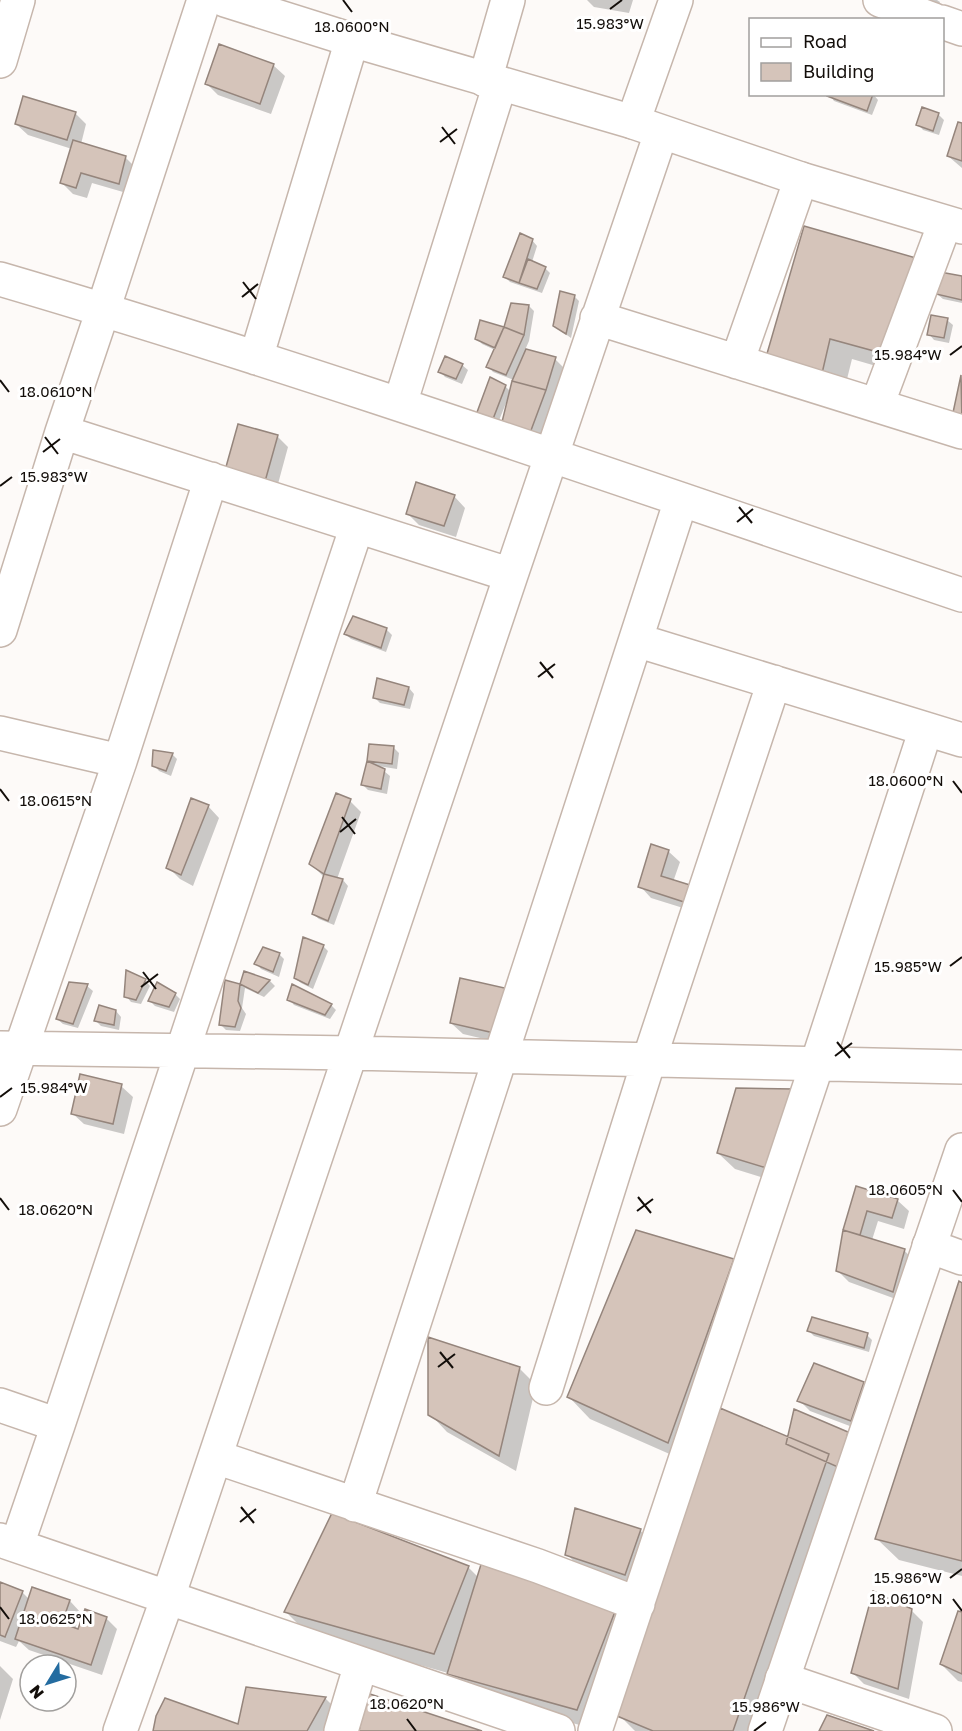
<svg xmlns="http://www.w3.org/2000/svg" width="962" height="1731" font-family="'Golos Text',sans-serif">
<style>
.shadow{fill:#0003}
.building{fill:#d5c4ba;stroke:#95857c;stroke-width:1.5}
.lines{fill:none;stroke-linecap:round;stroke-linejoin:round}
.minor-casing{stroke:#c6b6ac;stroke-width:36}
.tertiary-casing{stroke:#c6b6ac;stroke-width:36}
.minor{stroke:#fff;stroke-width:33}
.tertiary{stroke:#fff;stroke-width:33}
.ticks{fill:none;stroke:#130e0a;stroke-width:2}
.ticks-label{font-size:15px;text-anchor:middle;fill:#130e0a;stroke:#fff;stroke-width:6;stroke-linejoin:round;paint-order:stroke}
</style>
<rect width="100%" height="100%" fill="#fdfaf8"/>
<path class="shadow" d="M 587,0 L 633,0 L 629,13 L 594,7 Z
M 881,0 L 937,0 L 940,2 L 934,20 Z
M 273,65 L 285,76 L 271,114 L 218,95 L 206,83 Z
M 829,94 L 873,94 L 878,100 L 872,115 L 834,101 Z
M 75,113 L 86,124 L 81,144 L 125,157 L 137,169 L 130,194 L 92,183 L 87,198 L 73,194 L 62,183 L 72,149 L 28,135 L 16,124 Z
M 938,114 L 944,120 L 939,135 L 923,130 L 918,124 Z
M 962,125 L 962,168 L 948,156 Z
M 532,240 L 537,246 L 532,262 L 545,268 L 550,273 L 542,293 L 510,282 L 505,277 Z
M 962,277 L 962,303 L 943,299 L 937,294 Z
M 937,280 L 907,375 L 852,359 L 841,403 L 765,363 Z
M 574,296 L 579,301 L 571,338 L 554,326 Z
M 529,306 L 534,311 L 529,341 L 525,350 L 555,359 L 566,370 L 541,443 L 516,433 L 510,399 L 508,398 L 498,423 L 483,420 L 505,386 L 511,392 L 514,380 L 493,372 L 488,366 L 495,350 L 482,344 L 477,338 L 505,329 Z
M 947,320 L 953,325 L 949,343 L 934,340 L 929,334 Z
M 462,365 L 468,370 L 462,384 L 445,377 L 440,371 Z
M 962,378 L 962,431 L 953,422 Z
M 277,436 L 288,447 L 275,495 L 237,485 Z
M 454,496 L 465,508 L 456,537 L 419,525 L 407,513 Z
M 354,618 L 387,630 L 392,635 L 386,652 L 351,639 L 345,634 Z
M 409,688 L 414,694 L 410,709 L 380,703 L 375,698 Z
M 370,745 L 394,748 L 399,753 L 397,769 L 378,766 L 390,776 L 387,794 L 368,790 L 363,785 Z
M 172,754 L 177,759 L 171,776 L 159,771 L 154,765 Z
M 350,801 L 361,812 L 337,879 L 343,880 L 348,886 L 334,925 L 319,919 L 313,914 L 324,877 L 311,864 Z
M 208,806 L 219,818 L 193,886 L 180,879 L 168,867 Z
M 668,851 L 680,862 L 673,882 L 696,912 L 651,898 L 640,886 Z
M 323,946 L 328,951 L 313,989 L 301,983 L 295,978 Z
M 279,954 L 284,959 L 279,977 L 261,969 L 256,963 Z
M 245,973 L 270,981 L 275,986 L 264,997 L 245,988 L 242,1008 L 246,1014 L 240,1031 L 226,1030 L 220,1024 L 227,982 L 241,986 Z
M 461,979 L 514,1046 L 463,1034 L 451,1023 Z
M 145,980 L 150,986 L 141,1004 L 131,1002 L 126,996 Z
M 70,984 L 87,986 L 93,991 L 78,1028 L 63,1024 L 57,1019 Z
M 175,994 L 180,999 L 174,1012 L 155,1006 L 150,1001 Z
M 289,999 L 331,1005 L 336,1010 L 330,1019 L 294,1005 Z
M 116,1011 L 121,1017 L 119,1030 L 101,1026 L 96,1021 Z
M 121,1086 L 133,1097 L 124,1134 L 84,1124 L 72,1113 Z
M 737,1090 L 786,1185 L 735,1169 L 718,1153 Z
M 857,1188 L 897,1200 L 909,1211 L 904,1229 L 878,1221 L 872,1240 L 904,1250 L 915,1262 L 904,1302 L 849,1282 L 838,1271 L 845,1230 Z
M 733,1260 L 754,1282 L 690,1463 L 590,1419 L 569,1397 Z
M 962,1284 L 962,1576 L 899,1560 L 877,1539 Z
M 809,1331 L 867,1335 L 872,1340 L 869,1352 L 814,1336 Z
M 519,1368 L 536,1385 L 516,1471 L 447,1432 L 430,1414 Z
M 863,1383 L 875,1394 L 863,1431 L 810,1411 L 799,1400 Z
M 847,1433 L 858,1445 L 761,1731 L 635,1731 L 619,1715 L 789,1438 Z
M 640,1530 L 651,1542 L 636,1585 L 578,1566 L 567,1554 Z
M 468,1567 L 479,1578 L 616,1610 L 637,1632 L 598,1730 L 470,1695 L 448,1673 L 307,1633 L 286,1612 Z
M 0,1583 L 23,1593 L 30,1600 L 33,1589 L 70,1601 L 81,1613 L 75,1629 L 79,1631 L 106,1618 L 117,1629 L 102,1675 L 29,1650 L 19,1641 L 16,1647 L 0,1641 Z
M 911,1610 L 923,1622 L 909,1699 L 864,1684 L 853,1673 Z
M 962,1614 L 962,1682 L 958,1681 L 941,1664 Z
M 0,1666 L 13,1679 L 0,1720 Z
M 325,1698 L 346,1719 L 340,1731 L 154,1731 L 239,1726 Z"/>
<path class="building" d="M 219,44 L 274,64 L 260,104 L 205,84 Z
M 828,94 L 873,94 L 867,111 L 827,96 Z
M 23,96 L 76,112 L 67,140 L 15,124 Z
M 922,107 L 939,113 L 933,131 L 916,125 Z
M 958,122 L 962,123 L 962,161 L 947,156 Z
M 73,140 L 126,156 L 119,184 L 81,173 L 76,188 L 60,183 Z
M 804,226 L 916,258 L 885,354 L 830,339 L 820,382 L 764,364 Z
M 520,233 L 533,239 L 519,283 L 503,277 Z
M 528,259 L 546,267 L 537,289 L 519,283 Z
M 940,272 L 962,276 L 962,300 L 936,294 Z
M 560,291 L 575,295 L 566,334 L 553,326 Z
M 511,303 L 529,305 L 524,335 L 504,327 Z
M 931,315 L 948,318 L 944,338 L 927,335 Z
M 480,320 L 504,327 L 495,348 L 475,339 Z
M 504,327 L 524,335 L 506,375 L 486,367 Z
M 526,349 L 556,357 L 546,390 L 512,381 Z
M 445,356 L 463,364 L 456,379 L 438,372 Z
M 961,375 L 962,423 L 951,422 Z
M 490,377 L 506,385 L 493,419 L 476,415 Z
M 512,381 L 546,390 L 530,433 L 502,422 Z
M 238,424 L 278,435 L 264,485 L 224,474 Z
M 416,482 L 455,495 L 444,526 L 406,514 Z
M 353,616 L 387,628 L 381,648 L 344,634 Z
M 377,678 L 409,687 L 404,705 L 373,698 Z
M 369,744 L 394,746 L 392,764 L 367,761 Z
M 153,750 L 173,753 L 166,771 L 152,766 Z
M 367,761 L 385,769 L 381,789 L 361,785 Z
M 336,793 L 351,799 L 324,874 L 309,864 Z
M 191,798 L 209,805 L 181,875 L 166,868 Z
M 651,844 L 669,850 L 661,876 L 690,885 L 684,902 L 638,887 Z
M 324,874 L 343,879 L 328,921 L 312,914 Z
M 303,937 L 324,945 L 308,985 L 294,978 Z
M 263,947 L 280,953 L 273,972 L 254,964 Z
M 126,970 L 146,979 L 136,1000 L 124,997 Z
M 244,971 L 270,980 L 258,993 L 240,984 Z
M 460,978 L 513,990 L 503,1035 L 450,1023 Z
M 225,980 L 240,984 L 238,1001 L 241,1008 L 235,1027 L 219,1025 Z
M 69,982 L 88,984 L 73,1024 L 56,1019 Z
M 157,982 L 176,993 L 169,1007 L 148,1001 Z
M 292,984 L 332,1004 L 325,1015 L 287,1000 Z
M 99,1005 L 116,1010 L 114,1025 L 94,1021 Z
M 80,1074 L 122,1084 L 113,1124 L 71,1114 Z
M 736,1088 L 794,1089 L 770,1169 L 717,1153 Z
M 856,1186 L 898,1199 L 892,1218 L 867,1211 L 860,1235 L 843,1230 Z
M 636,1230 L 734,1259 L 668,1443 L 567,1397 Z
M 843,1230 L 905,1249 L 893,1292 L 836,1271 Z
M 959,1281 L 962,1283 L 962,1561 L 875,1539 Z
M 812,1317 L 868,1333 L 864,1348 L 807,1331 Z
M 428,1337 L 520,1367 L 499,1456 L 428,1415 Z
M 814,1363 L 864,1382 L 851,1421 L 797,1401 Z
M 720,1408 L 829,1454 L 733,1731 L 653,1731 L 617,1716 Z
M 794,1409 L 848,1432 L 840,1468 L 786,1444 Z
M 575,1508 L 641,1529 L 625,1575 L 565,1555 Z
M 332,1513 L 469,1566 L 434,1654 L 284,1612 Z
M 483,1558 L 616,1609 L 577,1710 L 447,1674 Z
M 0,1582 L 23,1591 L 5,1637 L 0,1635 Z
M 32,1587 L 70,1600 L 62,1623 L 78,1629 L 85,1609 L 107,1617 L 91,1665 L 15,1639 Z
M 873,1591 L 912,1609 L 898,1689 L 851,1673 Z
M 958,1611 L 962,1612 L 962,1674 L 940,1664 Z
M 246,1687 L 326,1697 L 307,1731 L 153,1731 L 156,1716 L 165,1698 L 238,1724 Z
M 367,1693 L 482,1731 L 359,1731 Z
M 827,1715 L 874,1731 L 819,1731 Z"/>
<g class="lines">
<g class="minor-casing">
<path id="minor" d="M 880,0 L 934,20
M 942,22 L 962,29
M 0,61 L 18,0
M 485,80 L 508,0
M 633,122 L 676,0
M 0,279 C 324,374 642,487 962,595
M 597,318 L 962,432
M 256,358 L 352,40
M 737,362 L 801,179
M 400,404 L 500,84
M 877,405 L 945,223
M 62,432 L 511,575
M 0,630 L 62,432 L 103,310 L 204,0
M 636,640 L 962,740
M 0,733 L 120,761
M 0,1048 L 351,1053 L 962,1067
M 0,1109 L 120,761 L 211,479
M 929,1246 L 962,1258
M 546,1388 L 649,1060 L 774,682
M 0,1405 L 58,1425
M 216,1457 L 538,1566 L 638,1604
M 355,1505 L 681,500
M 0,1540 L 558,1731
M 17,1545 L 58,1425 L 357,526
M 782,1679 L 935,1731
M 120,1731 L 168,1597 L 511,575 C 562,428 610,280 661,133
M 341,1731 L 361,1664
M 595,1731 L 817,1064 L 926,729"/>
</g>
<g class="tertiary-casing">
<path id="tertiary" d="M 225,0 L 352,40 L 633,122 L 801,179 L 962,227
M 765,1731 L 962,1150"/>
</g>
<use href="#minor" class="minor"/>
<use href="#tertiary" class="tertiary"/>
</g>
<path class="ticks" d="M 343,0 L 352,12M 610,9 L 622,0M 442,127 L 455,144M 440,142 L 457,129M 243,282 L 256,299M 242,297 L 258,284M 950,355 L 962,346M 0,380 L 9,392M 45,437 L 58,454M 43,452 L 60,439M 0,486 L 12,477M 739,507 L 752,523M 737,522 L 753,509M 540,662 L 553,678M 538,677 L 555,664M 953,781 L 962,793M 0,789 L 9,801M 342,817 L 355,834M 340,832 L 356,819M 950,966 L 962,957M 143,972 L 156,989M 141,987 L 158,974M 837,1042 L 850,1058M 835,1056 L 852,1043M 0,1097 L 12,1088M 953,1190 L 962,1202M 638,1197 L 651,1213M 0,1198 L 9,1210M 637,1211 L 653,1199M 440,1352 L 453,1368M 438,1367 L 455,1354M 241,1507 L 254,1523M 240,1522 L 256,1509M 950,1578 L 962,1569M 953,1599 L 962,1611M 0,1607 L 9,1619M 407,1719 L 416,1731M 754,1731 L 766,1722"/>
<g class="ticks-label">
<text x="610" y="29">15.983°W</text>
<text x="352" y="32">18.0600°N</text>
<text x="908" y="360">15.984°W</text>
<text x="56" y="397">18.0610°N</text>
<text x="54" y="482">15.983°W</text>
<text x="906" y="786">18.0600°N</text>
<text x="56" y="806">18.0615°N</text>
<text x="908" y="972">15.985°W</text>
<text x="54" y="1093">15.984°W</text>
<text x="906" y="1195">18.0605°N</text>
<text x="56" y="1215">18.0620°N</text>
<text x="908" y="1583">15.986°W</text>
<text x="906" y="1604">18.0610°N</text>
<text x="56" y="1624">18.0625°N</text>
<text x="407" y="1709">18.0620°N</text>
<text x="766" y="1712">15.986°W</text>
</g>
<rect x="749" y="18" width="195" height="78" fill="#ffffff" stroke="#a19f9d" stroke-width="1.5"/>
<rect x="761" y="38" width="30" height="9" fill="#ffffff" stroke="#a19f9d" stroke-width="1.5"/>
<text x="803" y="48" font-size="18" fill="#130e0a">Road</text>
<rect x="761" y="63" width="30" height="18" fill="#d5c4ba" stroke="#a19f9d" stroke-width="1.5"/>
<text x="803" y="78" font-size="18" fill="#130e0a">Building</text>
<g transform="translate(48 1683) rotate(232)"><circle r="28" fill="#ffffff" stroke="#a19f9d" stroke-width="1.5"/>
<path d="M0-4.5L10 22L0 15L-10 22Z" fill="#246ca0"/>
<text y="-9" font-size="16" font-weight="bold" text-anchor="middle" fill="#130e0a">N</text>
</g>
</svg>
